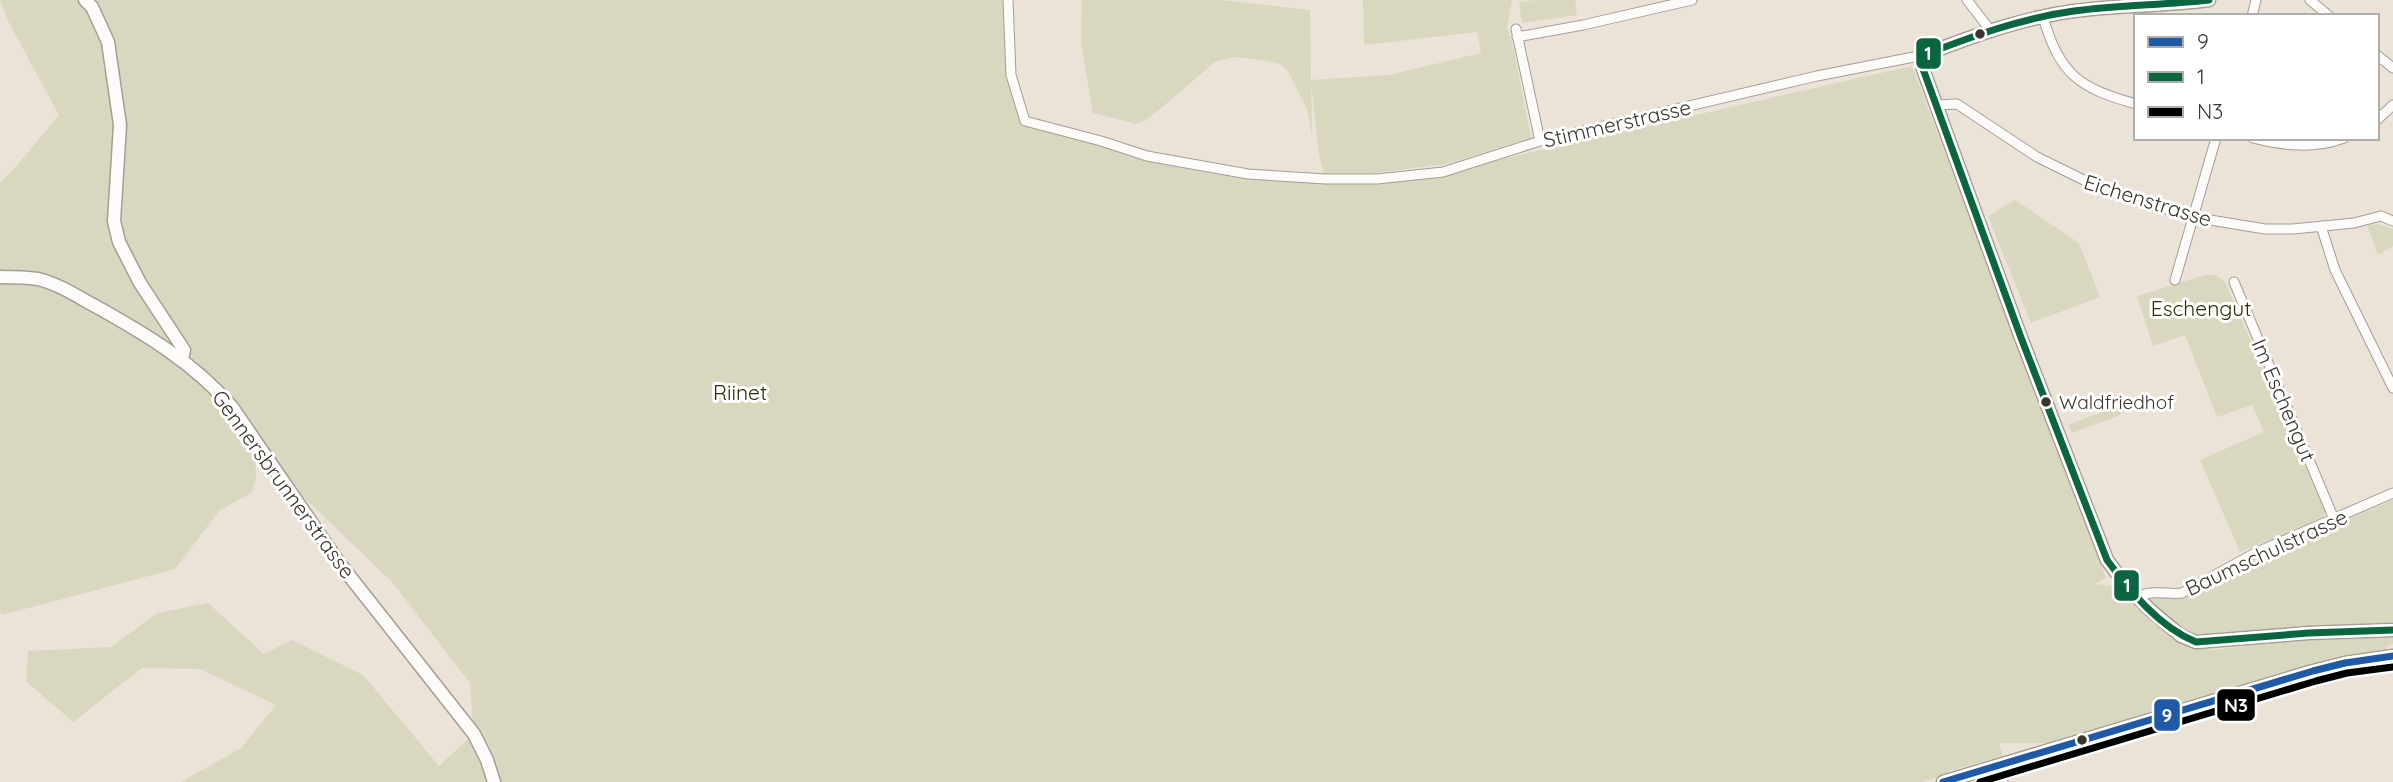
<svg xmlns="http://www.w3.org/2000/svg" width="2393" height="782" font-family="Quicksand,sans-serif">
<style>
.green{fill:#d9d7bf}
.lines{fill:none;stroke-linecap:round;stroke-linejoin:round}
.street-casing{stroke:#a49e94;stroke-width:11}
.secondary-casing{stroke:#a49e94;stroke-width:15}
.street{stroke:#fcfbf9;stroke-width:9}
.secondary{stroke:#fcfbf9;stroke-width:12}
.bus-1-casing{stroke:#fff;stroke-width:12}
.bus-2-casing{stroke:#fff;stroke-width:12}
.bus-3-casing{stroke:#fff;stroke-width:12}
.bus-1{stroke:#1f5aa9;stroke-width:7}
.bus-2{stroke:#09663f;stroke-width:7}
.bus-3{stroke:#000;stroke-width:7}
.bus-dot{fill:#3a342c;stroke:#fff;stroke-width:2.5}
.labels{text-anchor:middle;dominant-baseline:central;stroke-width:6;stroke-linejoin:round;paint-order:stroke}
.bus-label{font-size:19px;fill:#3a342c;stroke:#fff;text-anchor:start}
.street-label{font-size:21px;fill:#3a342c;stroke:#fff}
.park-label{font-size:21px;fill:#2d2e07;stroke:#fff}
.line-badge{stroke:#fff;stroke-width:2.5}
.badge-label{font-size:19px;text-anchor:middle;font-weight:bold;fill:#fff}
</style>
<rect width="100%" height="100%" fill="#ebe3d7"/>
<path class="green" d="M 0,0 L 1008,0 L 1009,43 L 1022,117 L 1147,156 L 1248,174 L 1326,179 L 1319,156 L 1311,80 L 1389,75 L 1481,53 L 1477,32 L 1364,45 L 1363,0 L 1512,0 L 1507,27 L 1513,46 L 1531,138 L 1446,164 L 1334,178 L 1444,172 L 1912,66 L 2106,578 L 2095,584 L 2112,586 L 2121,591 L 2173,640 L 2191,648 L 2214,650 L 2279,642 L 2393,637 L 2393,644 L 2387,646 L 2386,649 L 2334,658 L 2053,743 L 1999,743 L 2003,756 L 1948,771 L 1948,774 L 1922,782 L 501,782 L 473,727 L 470,683 L 392,582 L 288,482 L 218,386 L 197,364 L 174,348 L 81,293 L 0,273 L 0,183 L 13,170 L 59,115 L 8,21 Z
M 1082,0 L 1221,0 L 1310,10 L 1312,135 L 1307,109 L 1288,71 L 1280,64 L 1261,60 L 1234,57 L 1215,62 L 1148,119 L 1136,124 L 1093,113 L 1081,42 Z
M 1535,0 L 1575,0 L 1577,15 L 1522,23 L 1519,2 Z
M 2015,200 L 2079,243 L 2100,297 L 2031,323 L 1988,216 Z
M 2377,224 L 2393,229 L 2393,246 L 2378,255 L 2367,225 Z
M 2205,275 L 2216,275 L 2225,282 L 2325,511 L 2324,517 L 2240,552 L 2200,460 L 2264,432 L 2252,405 L 2217,417 L 2185,335 L 2153,346 L 2137,296 Z
M 0,283 L 41,285 L 91,309 L 174,358 L 218,399 L 255,448 L 256,478 L 251,493 L 219,511 L 175,569 L 2,615 L 0,611 Z
M 2118,406 L 2121,415 L 2072,433 L 2068,425 Z
M 2393,500 L 2393,622 L 2370,626 L 2195,636 L 2171,623 L 2148,601 L 2149,595 L 2178,599 L 2256,559 Z
M 208,603 L 264,654 L 292,640 L 363,675 L 439,766 L 470,737 L 480,755 L 489,782 L 181,782 L 241,748 L 276,705 L 200,669 L 142,668 L 73,722 L 26,681 L 28,651 L 111,647 L 157,613 Z"/>
<g class="lines">
<g class="street-casing">
<path id="street" d="M 1008,0 L 1011,75 L 1025,121 L 1101,141 L 1147,156 L 1248,174 L 1326,179 L 1377,179 L 1443,172 L 1540,141 L 1817,76 L 1924,55
M 1967,0 L 1991,31
M 2310,0 L 2329,16
M 2252,16 L 2256,0
M 2043,17 C 2060,75 2079,88 2136,104
M 1516,29 L 1540,141
M 1517,37 L 1583,25 L 1692,0
M 2377,55 L 2393,68
M 1935,105 L 1957,104 L 2037,157 L 2104,190 L 2192,217 L 2265,229 L 2293,229 L 2354,223 L 2381,216 L 2393,221
M 2377,120 L 2393,105
M 2253,138 C 2284,146 2314,149 2344,138
M 2321,226 L 2335,270 L 2393,388
M 2175,280 L 2216,138
M 2234,282 L 2334,519
M 2138,597 C 2150,589 2168,595 2182,593 L 2257,552 L 2393,493
M 1998,765 L 2003,782"/>
</g>
<g class="secondary-casing">
<path id="secondary" d="M 85,0 L 92,7 L 108,42 L 120,125 L 114,221 L 119,242 L 140,283 L 184,350 L 182,359
M 2209,0 C 2164,6 2119,5 2074,11 C 2023,18 1972,36 1924,55 L 1923,69 L 2020,335 L 2107,560 L 2125,584 L 2149,609 L 2181,636 L 2196,642 L 2309,633 L 2393,630
M 0,277 C 13,277 25,277 38,279 C 59,284 78,297 97,307 C 147,335 194,363 232,407 L 340,564 L 474,734 L 487,760 L 494,782
M 1943,782 L 2313,671 L 2345,663 L 2393,656"/>
</g>
<use href="#street" class="street"/>
<use href="#secondary" class="secondary"/>
<g class="bus-1-casing">
<path id="bus-1" d="M 1943,782 L 2313,671 L 2345,663 L 2393,656"/>
</g>
<g class="bus-2-casing">
<path id="bus-2" d="M 2209,0 C 2164,5 2119,5 2074,11 C 2022,18 1973,36 1924,55 L 1923,69 L 2020,335 L 2107,560 C 2130,591 2159,627 2196,642 L 2309,633 L 2393,630"/>
</g>
<g class="bus-3-casing">
<path id="bus-3" d="M 1980,782 L 2316,681 L 2347,673 L 2393,667"/>
</g>
<use href="#bus-1" class="bus-1"/>
<use href="#bus-2" class="bus-2"/>
<use href="#bus-3" class="bus-3"/>
</g>
<g class="bus-dot">
<circle cx="1980" cy="34" r="6"/>
<circle cx="2046" cy="402" r="6"/>
<circle cx="2082" cy="740" r="6"/>
</g>
<g class="labels">
<g class="bus-label">
<text x="2059" y="402">Waldfriedhof</text>
</g>
<g class="street-label">
<text transform="translate(1617 123) rotate(-13)">Stimmerstrasse</text>
<text transform="translate(2148 200) rotate(17)">Eichenstrasse</text>
<text transform="translate(2284 400) rotate(67)">Im Eschengut</text>
<text transform="translate(284 484) rotate(54)">Gennersbrunnerstrasse</text>
<text transform="translate(2266 552) rotate(-25)">Baumschulstrasse</text>
</g>
<g class="park-label">
<text x="2201" y="308">Eschengut</text>
<text x="740" y="392">Riinet</text>
</g>
</g>
<g class="line-badge">
<rect x="1915" y="37" width="27" height="33" rx="7" fill="#09663f"/>
<rect x="2113" y="569" width="27" height="33" rx="7" fill="#09663f"/>
<rect x="2216" y="688" width="40" height="34" rx="7" fill="#000"/>
<rect x="2153" y="698" width="28" height="34" rx="7" fill="#1f5aa9"/>
</g>
<g class="badge-label">
<text x="1928" y="60">1</text>
<text x="2127" y="592">1</text>
<text x="2236" y="712">N3</text>
<text x="2167" y="722">9</text>
</g>
<rect x="2134" y="14" width="245" height="126" fill="#ffffff" stroke="#b0aeab" stroke-width="2"/>
<rect x="2148" y="37" width="35" height="10" fill="#1f5aa9" stroke="#b0aeab" stroke-width="2"/>
<text x="2197" y="49" font-size="21" fill="#3a342c">9</text>
<rect x="2148" y="72" width="35" height="10" fill="#09663f" stroke="#b0aeab" stroke-width="2"/>
<text x="2197" y="84" font-size="21" fill="#3a342c">1</text>
<rect x="2148" y="107" width="35" height="10" fill="#000000" stroke="#b0aeab" stroke-width="2"/>
<text x="2197" y="119" font-size="21" fill="#3a342c">N3</text>
</svg>
